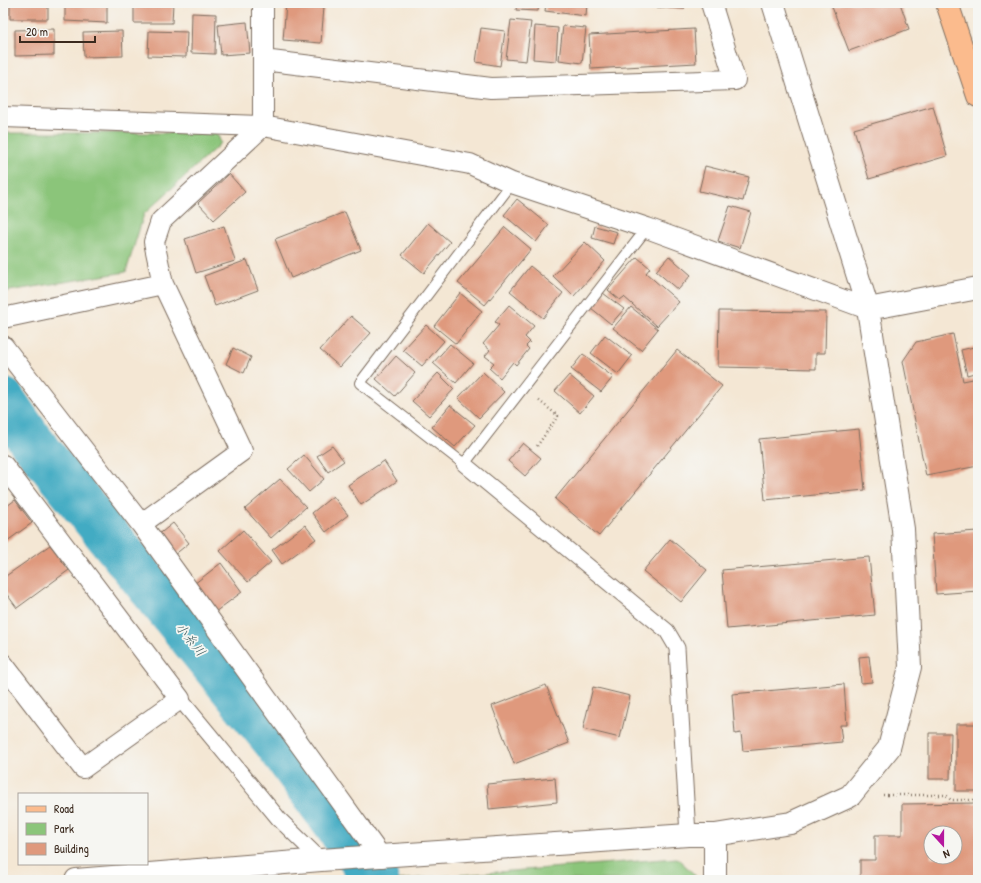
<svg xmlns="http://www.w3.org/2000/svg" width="981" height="883" font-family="'Patrick Hand','Klee One',sans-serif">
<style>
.green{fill:#8bc57a;stroke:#63784c}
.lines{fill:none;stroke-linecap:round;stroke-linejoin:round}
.river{stroke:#43abc3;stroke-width:45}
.building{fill:#df997d;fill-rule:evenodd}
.service-casing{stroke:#7c6c5e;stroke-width:12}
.pedestrian-casing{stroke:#7c6c5e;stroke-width:17}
.minor-casing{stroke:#7c6c5e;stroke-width:22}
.tertiary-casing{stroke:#7c6c5e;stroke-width:24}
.primary-casing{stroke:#7c6c5e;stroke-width:24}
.path{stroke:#7c6c5e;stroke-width:2.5;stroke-dasharray:1 3;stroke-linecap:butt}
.service{stroke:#fff;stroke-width:10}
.pedestrian{stroke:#fff;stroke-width:15}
.minor{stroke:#fff;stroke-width:20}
.tertiary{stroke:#fff;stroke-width:22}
.primary{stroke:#fbbb8d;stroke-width:22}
.labels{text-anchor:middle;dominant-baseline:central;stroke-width:3.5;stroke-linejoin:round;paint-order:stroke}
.water-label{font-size:13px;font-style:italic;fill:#3e5e60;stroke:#f6f6f2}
</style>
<rect width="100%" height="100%" fill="#f6f6f2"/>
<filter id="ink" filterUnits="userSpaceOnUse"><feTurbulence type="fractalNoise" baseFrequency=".025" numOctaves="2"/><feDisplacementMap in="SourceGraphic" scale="8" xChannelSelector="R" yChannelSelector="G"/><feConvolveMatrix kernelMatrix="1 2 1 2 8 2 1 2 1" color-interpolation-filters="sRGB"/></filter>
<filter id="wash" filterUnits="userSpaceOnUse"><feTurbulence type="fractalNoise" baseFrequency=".012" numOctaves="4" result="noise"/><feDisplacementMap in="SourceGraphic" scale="16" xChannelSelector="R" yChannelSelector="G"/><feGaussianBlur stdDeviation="0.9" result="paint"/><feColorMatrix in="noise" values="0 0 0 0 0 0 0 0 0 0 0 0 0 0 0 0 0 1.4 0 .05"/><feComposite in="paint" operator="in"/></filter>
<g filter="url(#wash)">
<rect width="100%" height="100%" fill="#f4e7d4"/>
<path class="green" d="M 3,133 L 217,133 L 221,143 L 144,214 L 126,272 L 3,292 Z
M 677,858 L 695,875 L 695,880 L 396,880 Z"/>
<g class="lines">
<path class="river" d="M 3,400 L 31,441 L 275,741 L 376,880"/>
</g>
<g id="blocks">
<path class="building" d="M 10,3 L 48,3 L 48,19 L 10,19 Z
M 65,3 L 107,3 L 107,23 L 65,21 Z
M 134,3 L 173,3 L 172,23 L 134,23 Z
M 517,3 L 539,3 L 538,11 L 516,10 Z
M 546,3 L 587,3 L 586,16 L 545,11 Z
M 635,3 L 685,3 L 684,9 L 634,6 Z
M 844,3 L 900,3 L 909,29 L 849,51 L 832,7 Z
M 286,4 L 324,7 L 321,43 L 283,40 Z
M 192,13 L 216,14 L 215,54 L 191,53 Z
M 511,20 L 531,22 L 526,61 L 506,59 Z
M 247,22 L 250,53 L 221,55 L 218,25 Z
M 535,26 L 558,28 L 556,61 L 533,59 Z
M 563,26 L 586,28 L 582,63 L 559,60 Z
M 481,28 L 505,31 L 500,66 L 476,62 Z
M 54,29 L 54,55 L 15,56 L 15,30 Z
M 694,29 L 696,63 L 591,69 L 589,35 Z
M 122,31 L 123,56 L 84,57 L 83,32 Z
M 149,31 L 187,32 L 186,57 L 148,56 Z
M 933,106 L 947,156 L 869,179 L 854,129 Z
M 705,166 L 749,177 L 743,201 L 699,191 Z
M 229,174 L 245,192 L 214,220 L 198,203 Z
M 517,199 L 549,225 L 536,242 L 504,215 Z
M 730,206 L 751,212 L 740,248 L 718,241 Z
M 345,212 L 361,250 L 291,278 L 275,239 Z
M 428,223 L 450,242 L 424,273 L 402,255 Z
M 224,226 L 235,261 L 196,273 L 185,239 Z
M 595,226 L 617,232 L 613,244 L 592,238 Z
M 505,227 L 531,249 L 485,305 L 458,283 Z
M 585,242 L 605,261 L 574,296 L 553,276 Z
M 669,256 L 691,275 L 678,290 L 656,271 Z
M 637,257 L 650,268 L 646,273 L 679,302 L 657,326 L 624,297 L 620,300 L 608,290 Z
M 247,260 L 258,290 L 215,306 L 204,276 Z
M 530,266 L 563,293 L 543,318 L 510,291 Z
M 460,293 L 482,311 L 456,344 L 434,326 Z
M 603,293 L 624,309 L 611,324 L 591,308 Z
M 509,305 L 534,326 L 525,337 L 530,342 L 526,346 L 529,349 L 516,365 L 513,362 L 500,378 L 489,368 L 494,363 L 485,356 L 490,350 L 483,344 L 499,325 L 495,322 Z
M 631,307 L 658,329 L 641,350 L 613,328 Z
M 719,311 L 826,312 L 825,353 L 816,353 L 816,369 L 718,367 Z
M 351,316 L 371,333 L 340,367 L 320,350 Z
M 426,325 L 444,341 L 422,366 L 403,350 Z
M 953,334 L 963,381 L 978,378 L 978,466 L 926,476 L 903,361 L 916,342 Z
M 605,335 L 632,356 L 618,374 L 591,353 Z
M 450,344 L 473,363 L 456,383 L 433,363 Z
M 978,346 L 978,372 L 967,375 L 961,350 Z
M 233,348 L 251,357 L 244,373 L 226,364 Z
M 677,350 L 722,386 L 599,536 L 555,499 Z
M 583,354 L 613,377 L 601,392 L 571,369 Z
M 396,356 L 415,373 L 395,396 L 376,379 Z
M 483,372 L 504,392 L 479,418 L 458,398 Z
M 438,373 L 454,389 L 429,416 L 412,401 Z
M 569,375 L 594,396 L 580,413 L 555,391 Z
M 450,405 L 475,425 L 455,447 L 432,427 Z
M 859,429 L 865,490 L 765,500 L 759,439 Z
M 523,443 L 541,458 L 525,476 L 508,461 Z
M 332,446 L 344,461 L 328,472 L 317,456 Z
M 304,455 L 324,479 L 309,492 L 288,469 Z
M 384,461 L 397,481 L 361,505 L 348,485 Z
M 280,479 L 306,507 L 271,538 L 245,509 Z
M 333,496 L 348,515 L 326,532 L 312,513 Z
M 15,500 L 32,523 L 3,544 L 3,509 Z
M 173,523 L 189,543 L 173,556 L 157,536 Z
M 305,525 L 316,539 L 282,564 L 272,550 Z
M 243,530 L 271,562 L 248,582 L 220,551 Z
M 978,531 L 978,591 L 936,594 L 932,534 Z
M 670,539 L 707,570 L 681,602 L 643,571 Z
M 50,545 L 69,570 L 17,608 L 3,589 L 3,578 Z
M 869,557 L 875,615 L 727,629 L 722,570 Z
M 221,563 L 242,592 L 215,612 L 194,584 Z
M 869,656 L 872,682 L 861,683 L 859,657 Z
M 844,684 L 847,725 L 840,725 L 842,742 L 743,751 L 741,733 L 735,734 L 732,694 Z
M 546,685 L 569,743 L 514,764 L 492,706 Z
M 593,687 L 630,696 L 620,738 L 583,729 Z
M 956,724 L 978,724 L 978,791 L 956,791 Z
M 929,733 L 951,733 L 950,779 L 929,779 Z
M 555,778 L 557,802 L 489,809 L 487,784 Z
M 978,803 L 978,880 L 860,880 L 860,860 L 875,860 L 875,835 L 902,835 L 902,804 ZM 931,833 L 955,833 L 955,857 L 931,857 Z"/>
</g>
</g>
<g filter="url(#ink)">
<use href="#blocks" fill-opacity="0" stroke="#7c6c5e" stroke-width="1"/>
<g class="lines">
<g class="service-casing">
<path id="service" d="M 512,183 L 360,383 L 464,464 L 647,228"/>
</g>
<g class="pedestrian-casing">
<path id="pedestrian" d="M 464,464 L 667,631 L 677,648 L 688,835
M 180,699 L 279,819 L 321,860"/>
</g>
<g class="minor-casing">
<path id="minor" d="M 263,60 L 491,88 L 735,80 L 711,3
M 3,117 L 263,126 L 470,164 L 512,183 L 647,228 L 868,309
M 3,318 L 163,284
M 3,346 L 141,524 L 381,857
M 3,465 L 180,699 L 83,768 L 3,664
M 141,524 L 242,451 L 163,284 L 154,242 L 161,221 L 263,126 L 263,3"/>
</g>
<g class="tertiary-casing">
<path id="tertiary" d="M 868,309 L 978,288
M 76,880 L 321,860 L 688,835 L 715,835 L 791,823 L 850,796 L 889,748 L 910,667 L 903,529 L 868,309 L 773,3
M 715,880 L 715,835"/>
</g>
<g class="primary-casing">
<path id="primary" d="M 947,3 L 978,96"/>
</g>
<path class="path" d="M 537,446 L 558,416 L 537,399
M 883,795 L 946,795 L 951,800 L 978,800"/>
<use href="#service" class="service"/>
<use href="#pedestrian" class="pedestrian"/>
<use href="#minor" class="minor"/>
<use href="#tertiary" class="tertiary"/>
<use href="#primary" class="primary"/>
</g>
</g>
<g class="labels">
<g class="water-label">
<text transform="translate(191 639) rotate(51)">小糸川</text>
</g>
</g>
<rect width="981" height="883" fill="none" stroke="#f6f6f2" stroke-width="16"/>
<rect x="18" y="793" width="130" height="72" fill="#f6f6f2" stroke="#aba49d"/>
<rect x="26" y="806" width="20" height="6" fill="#fbbb8d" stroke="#aba49d"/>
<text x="54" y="813" font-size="12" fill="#3b2a1e">Road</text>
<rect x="26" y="823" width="20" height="12" fill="#8bc57a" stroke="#aba49d"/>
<text x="54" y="833" font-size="12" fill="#3b2a1e">Park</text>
<rect x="26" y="843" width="20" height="12" fill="#df997d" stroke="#aba49d"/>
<text x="54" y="853" font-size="12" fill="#3b2a1e">Building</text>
<g transform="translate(943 845) rotate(159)"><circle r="19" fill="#f6f6f2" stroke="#aba49d"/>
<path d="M0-3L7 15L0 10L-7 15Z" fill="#b5179e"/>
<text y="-6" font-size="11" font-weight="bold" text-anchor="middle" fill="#3b2a1e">N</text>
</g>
<path d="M20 36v6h75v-6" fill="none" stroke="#3b2a1e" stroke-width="2"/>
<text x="26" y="36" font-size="12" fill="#3b2a1e" stroke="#f6f6f2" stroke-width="3" paint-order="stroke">20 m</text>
</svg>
